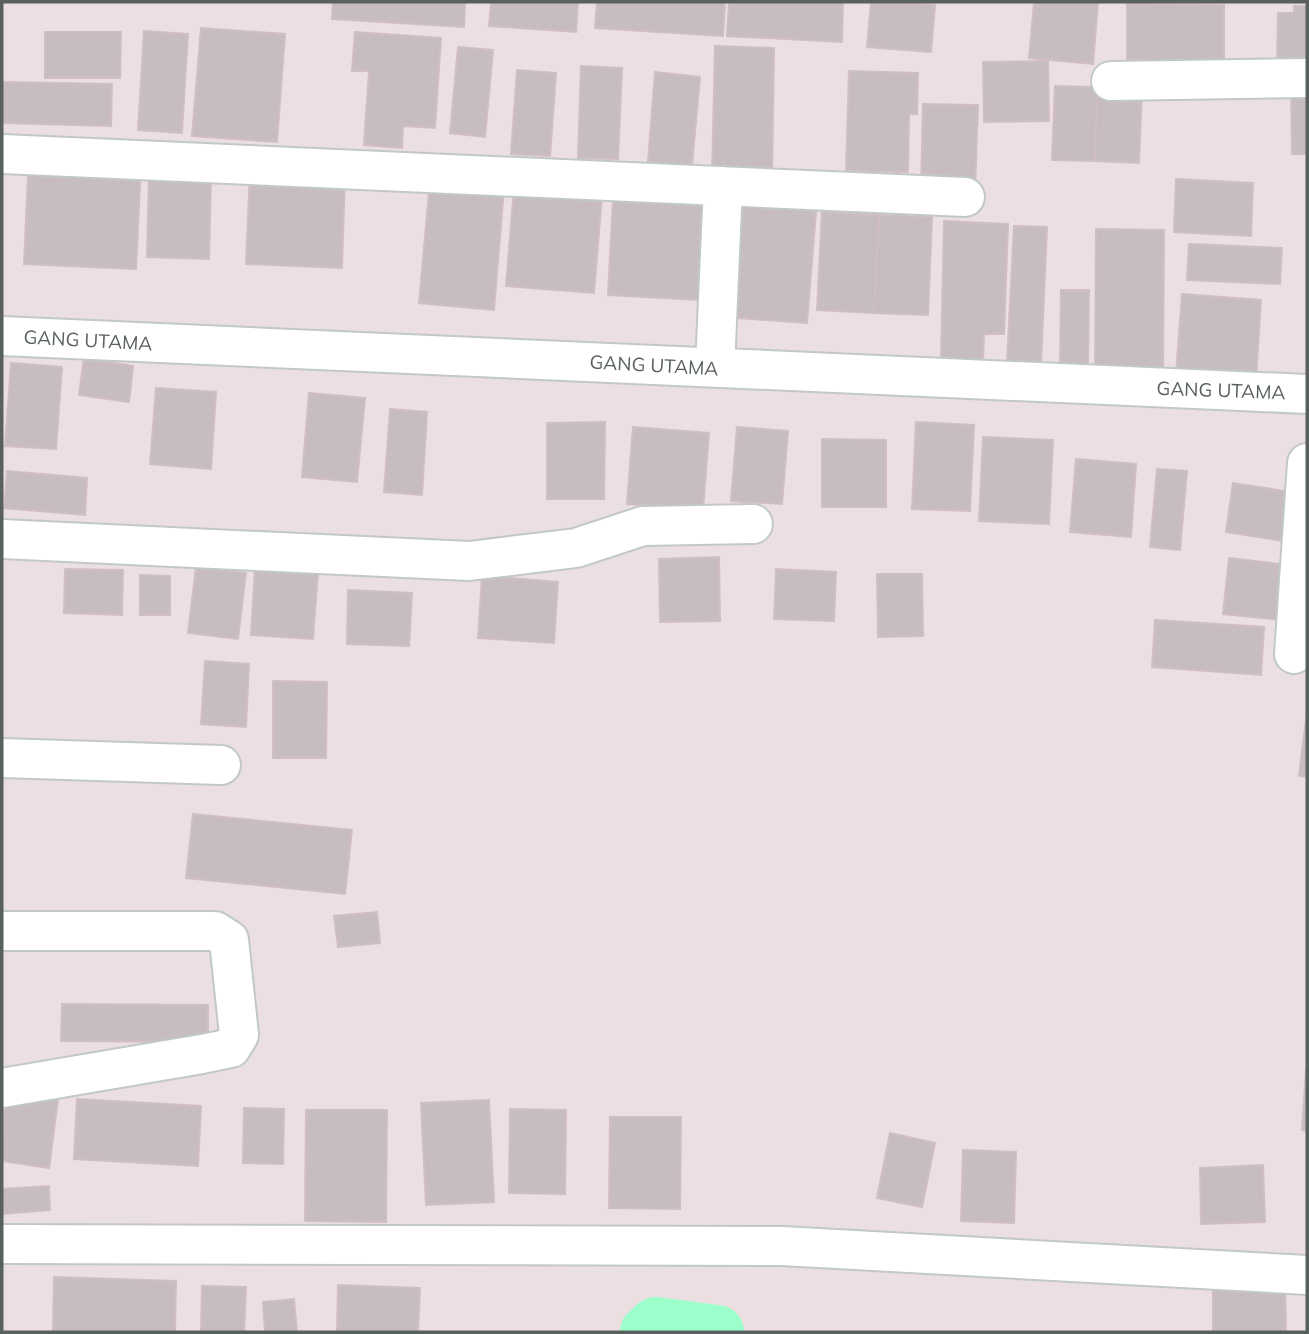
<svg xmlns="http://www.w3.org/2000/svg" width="1309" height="1334" font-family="Mulish,sans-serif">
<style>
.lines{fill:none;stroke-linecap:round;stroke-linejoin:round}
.canal{stroke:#9cffcb;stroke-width:54}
.building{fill:#c7bcbf;stroke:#d1bec3;stroke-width:2}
.minor-casing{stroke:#c1c9c7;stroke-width:42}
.minor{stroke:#fff;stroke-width:38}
.labels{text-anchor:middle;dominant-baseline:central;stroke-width:6;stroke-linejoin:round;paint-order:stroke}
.street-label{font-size:19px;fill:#58615d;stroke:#fff}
</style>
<rect width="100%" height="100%" fill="#ecdfe1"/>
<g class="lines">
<path class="canal" d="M 647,1332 L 656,1324 L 717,1332"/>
</g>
<path class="building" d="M 333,2 L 465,2 L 464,27 L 332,19 Z
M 491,2 L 578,2 L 576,32 L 489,26 Z
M 597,2 L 725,2 L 723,36 L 595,28 Z
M 729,2 L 843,2 L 842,42 L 727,36 Z
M 871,2 L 935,5 L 931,52 L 867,47 Z
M 1034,2 L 1098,2 L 1093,64 L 1029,58 Z
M 1127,4 L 1224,5 L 1224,61 L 1127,60 Z
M 1294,6 L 1307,6 L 1307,68 L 1277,67 L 1278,13 L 1294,13 Z
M 201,28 L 285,34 L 277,142 L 192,136 Z
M 144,31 L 188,34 L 182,133 L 138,130 Z
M 45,32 L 121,32 L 120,78 L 45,78 Z
M 355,32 L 441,38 L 435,128 L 403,126 L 402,148 L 364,145 L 369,71 L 352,71 Z
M 715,46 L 774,48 L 772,176 L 712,175 Z
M 458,47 L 493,50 L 485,137 L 450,133 Z
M 1048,61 L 1049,121 L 984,122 L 983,62 Z
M 581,66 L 622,68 L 618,159 L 578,158 Z
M 517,70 L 556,73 L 550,156 L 511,154 Z
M 849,71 L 918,73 L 917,114 L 909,114 L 908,172 L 846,171 Z
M 655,72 L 700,77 L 692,165 L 648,162 Z
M 2,82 L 112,84 L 111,126 L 2,123 Z
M 1291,83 L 1307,84 L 1307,154 L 1292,154 Z
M 1055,86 L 1097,87 L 1095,161 L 1052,160 Z
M 1097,87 L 1142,89 L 1139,163 L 1095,161 Z
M 923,104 L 978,105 L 975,190 L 921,188 Z
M 101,161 L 141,163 L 136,269 L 24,264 L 28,175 L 101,178 Z
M 250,170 L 345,174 L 342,268 L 246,264 Z
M 149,175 L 211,177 L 209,259 L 147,257 Z
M 1176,179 L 1253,183 L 1251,236 L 1174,232 Z
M 430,182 L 504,188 L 494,310 L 419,303 Z
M 514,188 L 602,195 L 594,293 L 506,286 Z
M 613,200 L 705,205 L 700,300 L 608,295 Z
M 733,204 L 816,211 L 807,323 L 724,317 Z
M 822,212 L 879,215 L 874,313 L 817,310 Z
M 879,215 L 932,217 L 928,315 L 874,313 Z
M 944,221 L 1008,224 L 1004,334 L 984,334 L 983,360 L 941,359 Z
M 1014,226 L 1047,227 L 1041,364 L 1007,362 Z
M 1096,229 L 1164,230 L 1163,372 L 1095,370 Z
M 1189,244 L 1282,248 L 1280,284 L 1187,280 Z
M 1061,290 L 1089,290 L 1088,367 L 1060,367 Z
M 1182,294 L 1261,300 L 1256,379 L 1176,374 Z
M 84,358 L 133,366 L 129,402 L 79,395 Z
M 11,363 L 62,367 L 56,449 L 5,446 Z
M 156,388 L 216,392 L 211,469 L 150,464 Z
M 309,393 L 365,398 L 357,482 L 302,477 Z
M 390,409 L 427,412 L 422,495 L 384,492 Z
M 605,422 L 604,499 L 547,499 L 547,423 Z
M 916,422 L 974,425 L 970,511 L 912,509 Z
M 633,427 L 709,433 L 703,509 L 627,504 Z
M 737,427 L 788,431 L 782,504 L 731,501 Z
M 983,437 L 1053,440 L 1049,524 L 979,521 Z
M 822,439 L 886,440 L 886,507 L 822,507 Z
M 1076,459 L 1136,464 L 1131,537 L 1070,532 Z
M 1157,469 L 1187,471 L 1180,550 L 1150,547 Z
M 7,471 L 87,478 L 85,515 L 4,508 Z
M 1233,483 L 1297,493 L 1289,542 L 1226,532 Z
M 719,557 L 720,621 L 660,622 L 659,559 Z
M 1229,558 L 1288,565 L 1282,620 L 1223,614 Z
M 196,567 L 246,573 L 238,639 L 188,633 Z
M 255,568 L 318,572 L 313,639 L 251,635 Z
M 65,569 L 123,570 L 122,615 L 64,613 Z
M 776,569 L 836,572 L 834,621 L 774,619 Z
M 877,574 L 922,574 L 923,636 L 878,637 Z
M 140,575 L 170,576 L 170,615 L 140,615 Z
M 482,576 L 558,582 L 554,643 L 478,638 Z
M 348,590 L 412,593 L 409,646 L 347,644 Z
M 1155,620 L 1264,627 L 1261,675 L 1152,667 Z
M 205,661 L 249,664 L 246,727 L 201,724 Z
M 273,681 L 327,682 L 326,758 L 273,758 Z
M 1307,711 L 1307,777 L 1299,776 Z
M 193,814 L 352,830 L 345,894 L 186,878 Z
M 377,912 L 380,943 L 338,947 L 334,916 Z
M 62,1004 L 208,1005 L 208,1042 L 61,1041 Z
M 1306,1069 L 1307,1070 L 1307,1131 L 1302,1130 Z
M 4,1092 L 58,1099 L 49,1168 L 2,1161 Z
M 77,1099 L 201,1106 L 198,1166 L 74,1159 Z
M 489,1100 L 494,1202 L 426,1205 L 421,1103 Z
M 244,1108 L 284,1109 L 283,1164 L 243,1163 Z
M 510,1109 L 566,1110 L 565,1194 L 509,1193 Z
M 306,1110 L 387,1110 L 386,1222 L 305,1221 Z
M 610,1117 L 681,1117 L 680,1209 L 609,1208 Z
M 890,1133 L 935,1143 L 922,1207 L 877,1198 Z
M 963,1150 L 1016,1152 L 1014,1223 L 961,1221 Z
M 1263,1165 L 1265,1222 L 1201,1224 L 1200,1168 Z
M 49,1186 L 50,1210 L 2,1214 L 2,1189 Z
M 54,1277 L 176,1281 L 175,1332 L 53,1332 Z
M 338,1285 L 420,1288 L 418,1332 L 337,1332 Z
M 202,1286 L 246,1287 L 244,1332 L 201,1332 Z
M 1285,1287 L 1286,1332 L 1213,1332 L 1213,1288 Z
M 294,1299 L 297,1332 L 265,1332 L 263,1302 Z"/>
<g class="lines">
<g class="minor-casing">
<path id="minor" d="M 1111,81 L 1307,78
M 2,154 L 965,197
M 2,336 L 1307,394
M 715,367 L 723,186
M 2,539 L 469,561 L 576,548 L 643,526 L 753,524
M 1294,654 L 1307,463
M 2,758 L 221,765
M 2,931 L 215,931 L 229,940 L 239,1035 L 231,1048 L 202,1054 L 2,1088
M 2,1244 L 782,1246 L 1307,1275"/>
</g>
<use href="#minor" class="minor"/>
</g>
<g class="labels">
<g class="street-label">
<text transform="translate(88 340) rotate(3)">GANG UTAMA</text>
<text transform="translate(654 365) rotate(3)">GANG UTAMA</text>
<text transform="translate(1221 390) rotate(2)">GANG UTAMA</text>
</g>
</g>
<rect width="1309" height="1334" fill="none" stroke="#58615d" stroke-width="7"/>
</svg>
